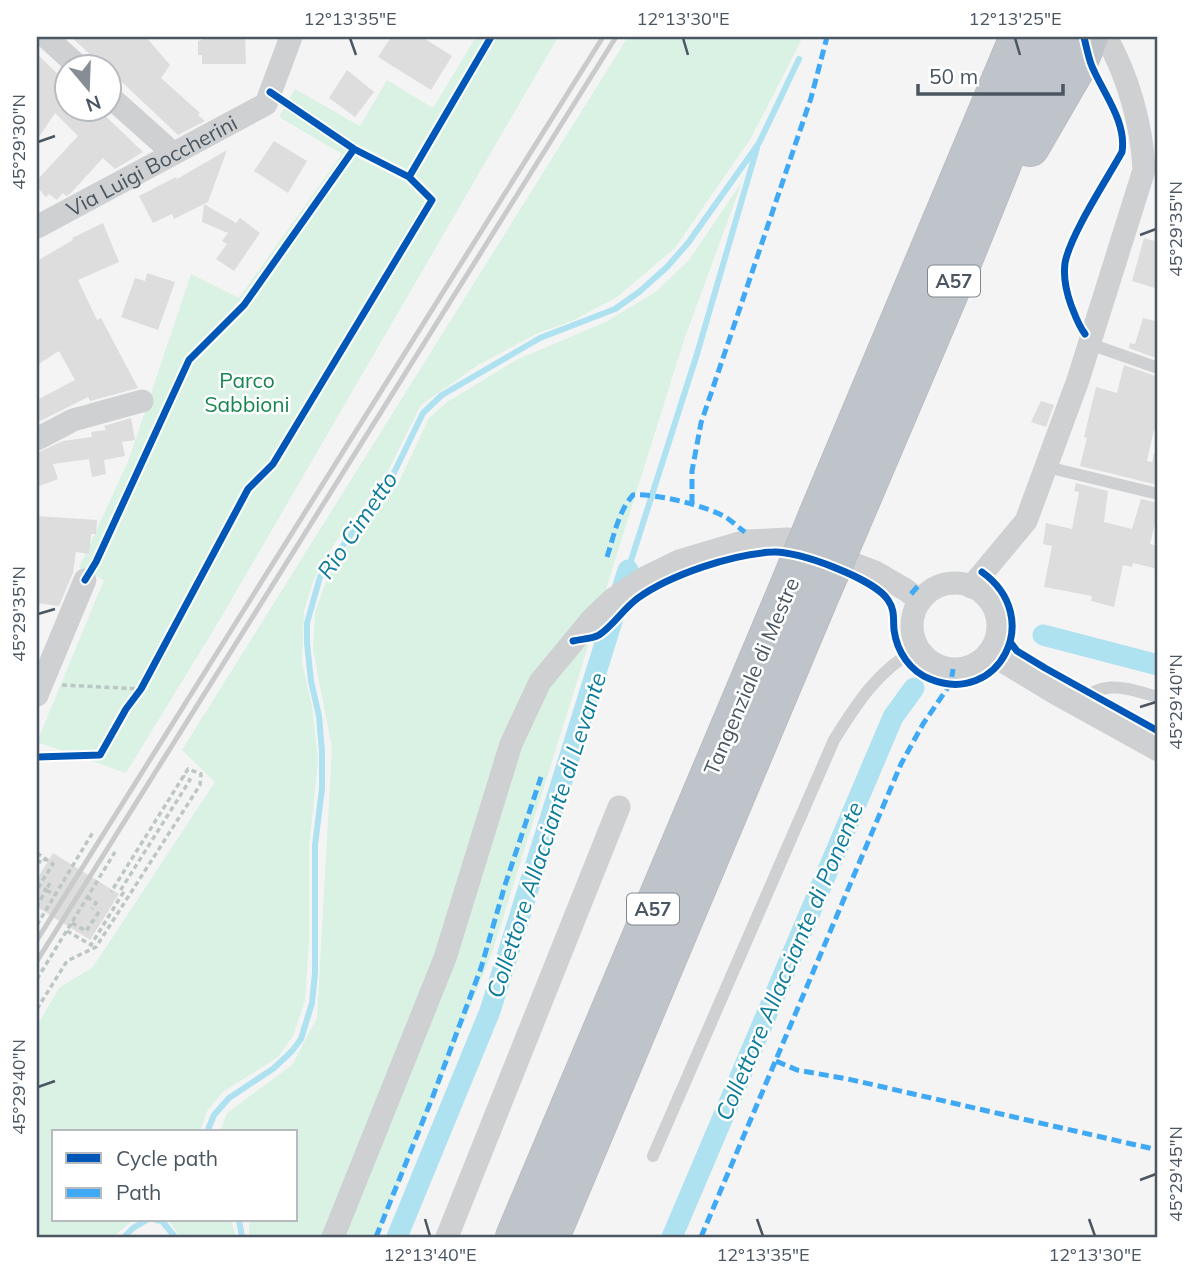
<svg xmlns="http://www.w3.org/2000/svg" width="1195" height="1274" font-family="Mulish,sans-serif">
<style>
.green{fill:#d9f2e3}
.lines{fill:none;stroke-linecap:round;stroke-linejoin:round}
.stream{stroke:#aee2f0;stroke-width:6}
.canal{stroke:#aee2f0;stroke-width:21}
.building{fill:#ddddde}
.highway-casing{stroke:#b9bec3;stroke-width:40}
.path{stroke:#bcc7c4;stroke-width:3.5;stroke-dasharray:5 3.5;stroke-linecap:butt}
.lane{stroke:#ced0d2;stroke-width:12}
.street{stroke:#ced0d2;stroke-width:23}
.highway{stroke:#bec4c9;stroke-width:38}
.rail{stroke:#c9cacc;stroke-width:5}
.highway-bridge-casing{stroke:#b9bec3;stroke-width:40;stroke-linecap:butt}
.highway-bridge{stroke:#bec4c9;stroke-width:38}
.quiet{stroke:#3fa9f5;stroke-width:5;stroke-dasharray:10 5;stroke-linecap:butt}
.cycleway-casing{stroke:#fff;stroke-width:11}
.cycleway{stroke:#0057b8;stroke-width:7}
.ticks{fill:none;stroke:#4a5661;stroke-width:2.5}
.labels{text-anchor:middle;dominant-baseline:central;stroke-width:5;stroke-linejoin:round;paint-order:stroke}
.shield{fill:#fff;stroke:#808990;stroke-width:2}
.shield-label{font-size:19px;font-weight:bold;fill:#4a5661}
.street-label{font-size:21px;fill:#4a5661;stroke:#fff}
.park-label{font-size:21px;fill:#17864f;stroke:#fff}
.water-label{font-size:23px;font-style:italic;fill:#0c7c9b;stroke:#fff}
.neatline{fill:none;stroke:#4a5661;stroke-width:2.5}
.ticks-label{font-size:18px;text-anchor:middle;fill:#4a5661}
</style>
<rect width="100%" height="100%" fill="#f4f4f4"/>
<path class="green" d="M 476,37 L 558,37 L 219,621 L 126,773 L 37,742 L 104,580 L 79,568 L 129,459 L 191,274 L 239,298 L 342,154 L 279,117 L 295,89 L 360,126 L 387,80 L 433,108 Z
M 628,37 L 803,37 L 751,138 L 675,248 L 617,297 L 572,321 L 538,333 L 478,365 L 421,405 L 384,479 L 334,544 L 314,579 L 304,611 L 302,663 L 312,706 L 318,760 L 309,848 L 309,940 L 305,1001 L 293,1036 L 278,1057 L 223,1092 L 207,1111 L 200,1132 L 54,1132 L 54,1220 L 133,1220 L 113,1237 L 37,1237 L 37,1026 L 59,988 L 93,967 L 215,782 L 182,750 Z
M 742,182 L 684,340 L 493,950 L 378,1237 L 249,1237 L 249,1220 L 296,1220 L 296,1132 L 220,1132 L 227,1113 L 292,1065 L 317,1018 L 332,748 L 313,650 L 315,612 L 328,577 L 355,535 L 399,482 L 429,418 L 447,402 L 518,359 L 606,322 L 657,291 L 689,260 Z
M 169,1220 L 231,1220 L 236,1237 L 180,1237 Z"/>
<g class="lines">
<path class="stream" d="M 628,570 L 697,354 L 757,148
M 207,1132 L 214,1115 L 229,1098 L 274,1068 L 292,1051 L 301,1039 L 312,1003 L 315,973 L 315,845 L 322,789 L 322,752 L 319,716 L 311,681 L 307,643 L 307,623 L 320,577 L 390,481 L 423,413 L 442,395 L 540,338 L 615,309 L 639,292 L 667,267 L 688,243 L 759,143 L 799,59
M 156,1220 L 162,1221 L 175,1237
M 239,1220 L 242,1237
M 124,1237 L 133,1228 L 147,1220"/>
<path class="canal" d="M 1043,635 L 1158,665
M 397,1237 L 490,1011 L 628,570
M 672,1237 L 893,717 L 914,688"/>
</g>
<path class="building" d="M 71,37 L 146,37 L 170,65 L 161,78 L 200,113 L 198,115 L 205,121 L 178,135 L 108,69 L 108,66 L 103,66 Z
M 202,37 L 245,37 L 246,64 L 202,64 L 202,55 L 198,55 L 198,41 L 202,40 Z
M 391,37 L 422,37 L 452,56 L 431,90 L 378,57 Z
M 37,54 L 66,82 L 66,108 L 97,108 L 143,152 L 115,169 L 103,158 L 70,194 L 66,196 L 63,193 L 57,200 L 49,194 L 46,197 L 37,187 L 37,180 L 78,136 L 55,113 L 37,140 Z
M 347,70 L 374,92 L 355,117 L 329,98 Z
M 274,141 L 307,161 L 288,193 L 254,171 Z
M 227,150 L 208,202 L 174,219 L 172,214 L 153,223 L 139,196 L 176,177 L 177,179 Z
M 204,204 L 236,223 L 240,218 L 260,233 L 234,271 L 216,259 L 227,244 L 222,241 L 228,233 L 202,222 Z
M 103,223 L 119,262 L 78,280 L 97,320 L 101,318 L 138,388 L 90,401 L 88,397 L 38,422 L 37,400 L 75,380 L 59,351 L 37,365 L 37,261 L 73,240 L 72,238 Z
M 1144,238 L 1158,242 L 1158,289 L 1132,281 Z
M 147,273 L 175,282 L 158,330 L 121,317 L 135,278 L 145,281 Z
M 1143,318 L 1158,322 L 1158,359 L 1129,348 L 1130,343 L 1135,344 Z
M 1124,365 L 1158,377 L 1158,432 L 1154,430 L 1147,461 L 1152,462 L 1154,453 L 1158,454 L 1158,485 L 1080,466 L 1087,438 L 1084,437 L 1096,387 L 1117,393 Z
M 1041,401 L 1054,405 L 1046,427 L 1031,422 Z
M 131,418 L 135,440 L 122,442 L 125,456 L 104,460 L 106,474 L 92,477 L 89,459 L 53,464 L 58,479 L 37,487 L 37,453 L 63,441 L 92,437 L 91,432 L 106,430 L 104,426 Z
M 1076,483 L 1108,491 L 1104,522 L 1132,529 L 1141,499 L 1158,503 L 1158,512 L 1150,544 L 1158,546 L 1158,569 L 1133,563 L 1132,567 L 1123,565 L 1114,607 L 1091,601 L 1092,596 L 1044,587 L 1052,546 L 1043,544 L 1046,523 L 1072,529 L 1079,492 L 1074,491 Z
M 37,516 L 97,520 L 96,534 L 91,534 L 89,554 L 76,552 L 73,573 L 59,606 L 37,603 Z
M 53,853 L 119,894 L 90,940 L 37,907 L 37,879 Z"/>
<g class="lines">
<g class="highway-casing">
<path id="highway" d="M 1030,147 L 1074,71 L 1089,37
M 819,513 L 1019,37
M 851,523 L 963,260 L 1053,37
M 515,1237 L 791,582
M 550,1237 L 822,590"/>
</g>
<path class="path" d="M 62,685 L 141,689
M 37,853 L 53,864 L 39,886 L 46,890 L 37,906
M 37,860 L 42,863 L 45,859
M 50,883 L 46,890 L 55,895
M 87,897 L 96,903 L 92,909
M 72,923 L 86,931 L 101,909
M 37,925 L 93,832
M 67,931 L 91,945 L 123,893 L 120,891 L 190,780 L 183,776
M 37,979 L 115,852
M 37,1009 L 67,961 L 96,947 L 200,785 L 201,774 L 188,769 L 111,892"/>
<path class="lane" d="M 1090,344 L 1158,368
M 1047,467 L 1158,494
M 1074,704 C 1107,679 1121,687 1158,697
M 653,1156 L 834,740 C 857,703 878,670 918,648"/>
<g class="street">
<path d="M 46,37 L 78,66"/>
<path d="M 108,95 L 165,146"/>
<path id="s1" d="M 37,227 L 266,104 L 291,37"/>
<path d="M 37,439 L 73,420 L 142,401"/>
<circle cx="955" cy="626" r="43"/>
<path d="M 971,587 L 1026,521 L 1078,380 L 1144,170 C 1142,125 1128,76 1106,37"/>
<path d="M 989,653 L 1055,693 L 1158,750"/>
<path d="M 37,695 L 85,580"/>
<path d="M 333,1237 L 445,958 L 511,744 L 540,682 L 592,619 L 613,599 L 646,577 L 679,561 L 746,541 L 788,539 L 875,572 L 906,590 L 920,601"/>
<path d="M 447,1237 L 619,807"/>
</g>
<use href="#highway" class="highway"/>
<path class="rail" d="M 37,940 L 603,37
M 37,961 L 616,37"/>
<g class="highway-bridge-casing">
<path id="highway-bridge" d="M 791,582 L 819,513
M 822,590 L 851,523"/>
</g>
<use href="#highway-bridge" class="highway-bridge"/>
<path class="quiet" d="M 692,504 L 692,471 L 701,423 L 811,98 L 827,37
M 607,557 C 614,536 618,512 633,495 C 655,493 708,506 727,518 C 733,522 739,528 745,532
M 911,594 L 919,585
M 776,1061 L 797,1070 L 848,1079 L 1158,1150
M 376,1237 L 433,1096 L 481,968 L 505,885 L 541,777
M 701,1237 L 901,764 L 923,724 L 951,683 L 953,669"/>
<g class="cycleway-casing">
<path id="cycleway" d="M 1084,37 C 1086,46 1088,55 1091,64 C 1102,92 1127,121 1122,152 C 1107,179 1070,235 1065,263 C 1063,278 1066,291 1071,305 C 1075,315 1078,325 1085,334
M 270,92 L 354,149
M 85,580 L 96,562 L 189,360 L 244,305 L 354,149 L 409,177
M 573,641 C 581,639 592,639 599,635 C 613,626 623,609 638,598 C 670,575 732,554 773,552 C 796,550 875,579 888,600 C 895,610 893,618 894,630 C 897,652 910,671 930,679 C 998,707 1046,618 982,572
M 1010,642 L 1017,651 L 1045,668 L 1158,731
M 37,757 L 100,755 L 126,709 L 141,689 L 248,489 L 273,464 L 432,200 L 409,177 L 491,37"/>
</g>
<use href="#cycleway" class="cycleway"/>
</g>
<path class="ticks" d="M 350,38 L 356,55M 683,38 L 688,55M 1015,38 L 1020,55M 38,142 L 55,136M 1140,235 L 1156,229M 38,614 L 55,609M 1140,707 L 1156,702M 38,1087 L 55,1081M 1140,1180 L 1156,1174M 425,1219 L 430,1236M 757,1219 L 763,1236M 1089,1219 L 1095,1236"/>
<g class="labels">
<g class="shield">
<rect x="928" y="265.5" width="52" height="31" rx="5"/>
<rect x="627" y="893.5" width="52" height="31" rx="5"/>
</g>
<g class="shield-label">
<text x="954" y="281">A57</text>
<text x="653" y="909">A57</text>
</g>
<g class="street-label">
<text stroke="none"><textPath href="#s1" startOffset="130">Via Luigi Boccherini</textPath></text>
<text transform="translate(751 676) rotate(-67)">Tangenziale di Mestre</text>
</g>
<g class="park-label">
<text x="247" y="380">Parco<tspan x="247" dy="24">Sabbioni</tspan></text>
</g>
<g class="water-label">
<text transform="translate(357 525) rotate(-56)">Rio Cimetto</text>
<text transform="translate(546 835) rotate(-72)">Collettore Allacciante di Levante</text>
<text transform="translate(789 961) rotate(-67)">Collettore Allacciante di Ponente</text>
</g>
</g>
<rect width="1195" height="1274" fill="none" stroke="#ffffff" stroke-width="77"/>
<rect x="52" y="1130" width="245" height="91" fill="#ffffff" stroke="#b7bbc0" stroke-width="2"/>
<rect x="66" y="1153" width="35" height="10" fill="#0057b8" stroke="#b7bbc0" stroke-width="2"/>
<text x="116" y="1166" font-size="21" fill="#4a5661">Cycle path</text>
<rect x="66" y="1188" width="35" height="10" fill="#3fa9f5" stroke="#b7bbc0" stroke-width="2"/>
<text x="116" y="1200" font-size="21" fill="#4a5661">Path</text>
<g transform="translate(88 88) rotate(161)"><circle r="33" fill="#ffffff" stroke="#b7bbc0" stroke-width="2"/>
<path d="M0-5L12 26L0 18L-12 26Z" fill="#868d94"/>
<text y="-10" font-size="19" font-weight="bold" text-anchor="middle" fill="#4a5661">N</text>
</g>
<path d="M918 84v10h145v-10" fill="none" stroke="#4a5661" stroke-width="3.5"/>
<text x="929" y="84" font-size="21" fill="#4a5661" stroke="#ffffff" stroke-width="5" paint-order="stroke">50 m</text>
<rect x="38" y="38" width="1118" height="1198" class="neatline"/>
<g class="ticks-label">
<text x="350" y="25">12°13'35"E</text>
<text x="683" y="25">12°13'30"E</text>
<text x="1015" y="25">12°13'25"E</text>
<text transform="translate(19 142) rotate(-90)" y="6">45°29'30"N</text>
<text transform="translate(1176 229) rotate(-90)" y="6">45°29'35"N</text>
<text transform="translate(19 614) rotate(-90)" y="6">45°29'35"N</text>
<text transform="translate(1176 702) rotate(-90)" y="6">45°29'40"N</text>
<text transform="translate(19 1087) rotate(-90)" y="6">45°29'40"N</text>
<text transform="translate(1176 1174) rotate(-90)" y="6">45°29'45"N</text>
<text x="430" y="1261">12°13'40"E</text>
<text x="763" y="1261">12°13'35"E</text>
<text x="1095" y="1261">12°13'30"E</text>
</g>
</svg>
